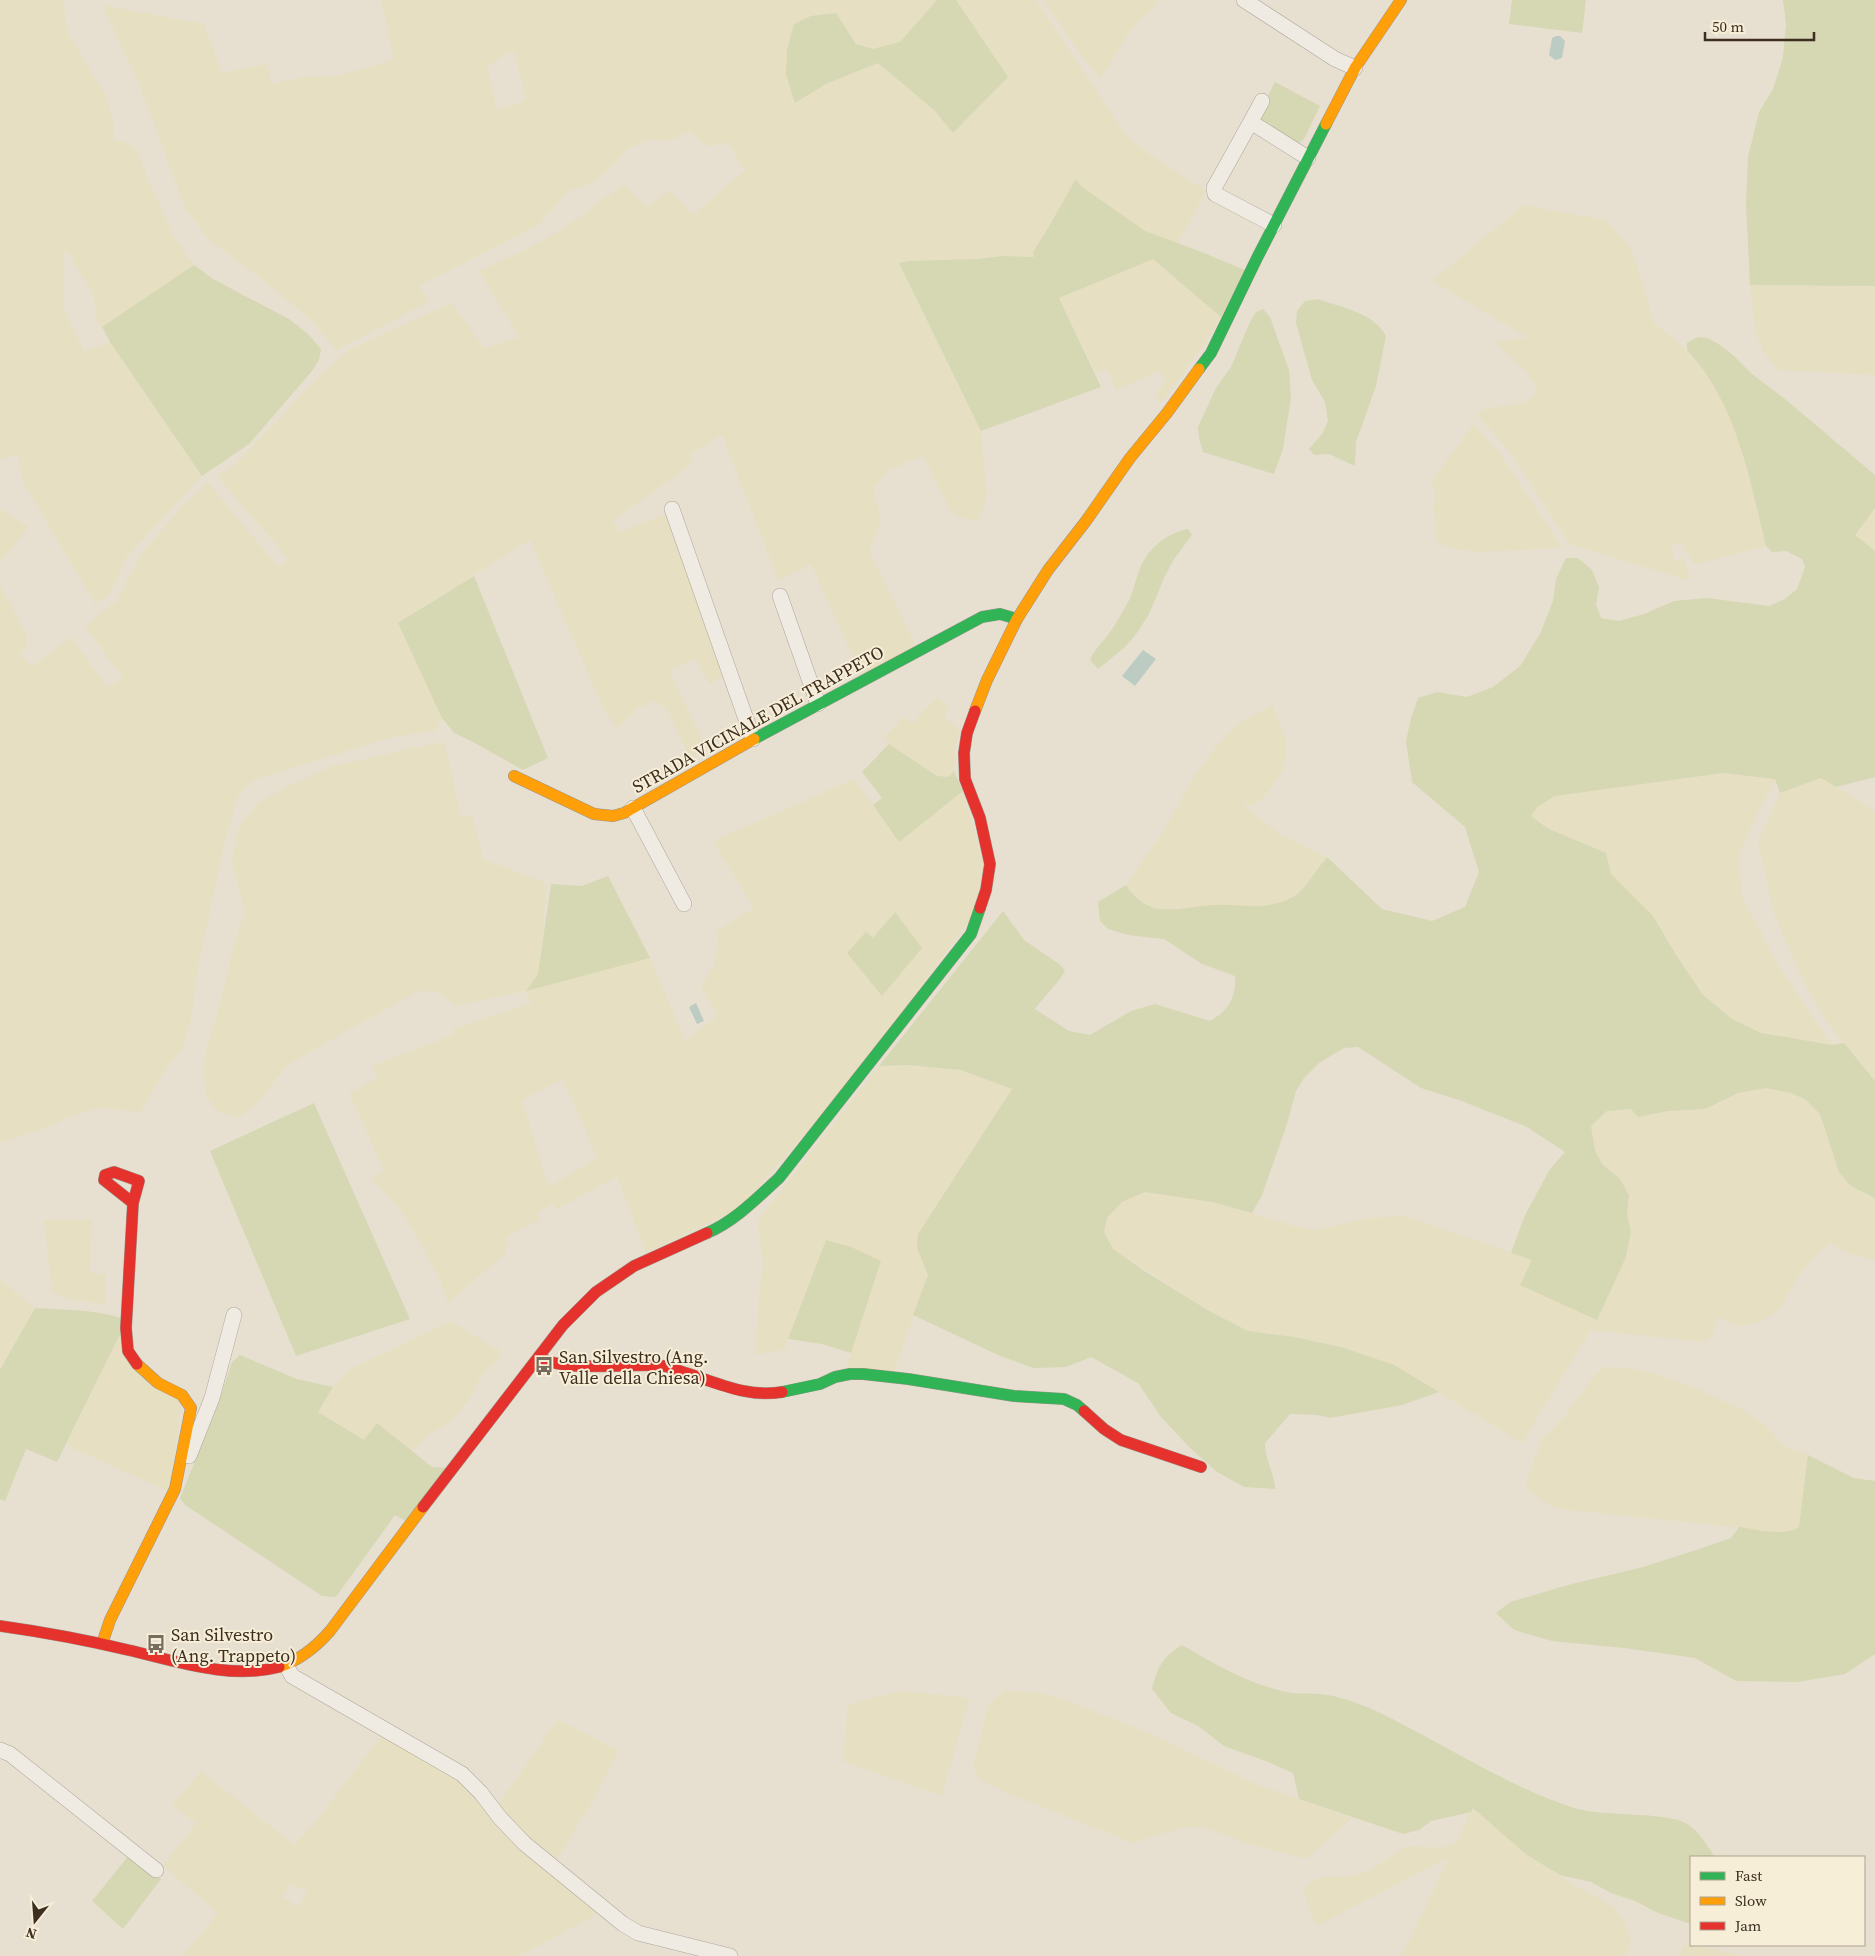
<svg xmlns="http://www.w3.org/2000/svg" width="1875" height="1956" font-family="'Source Serif 4',serif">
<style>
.farmland{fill:#e6dfc2;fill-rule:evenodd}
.green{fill:#d6d7b3}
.water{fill:#bcccc2}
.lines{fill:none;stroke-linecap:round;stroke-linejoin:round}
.street-casing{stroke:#ada599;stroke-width:16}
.fast-casing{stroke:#9c958a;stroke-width:12}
.slow-casing{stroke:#9c958a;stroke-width:12}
.jam-casing{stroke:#9c958a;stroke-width:12}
.street{stroke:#efebe3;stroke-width:15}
.fast{stroke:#30b455;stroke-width:11}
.slow{stroke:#ff9f0a;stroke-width:11}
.jam{stroke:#e5322d;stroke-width:11}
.labels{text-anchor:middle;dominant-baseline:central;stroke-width:4;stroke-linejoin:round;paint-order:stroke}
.street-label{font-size:18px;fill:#3d2e20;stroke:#f7eed8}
.poi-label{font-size:18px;fill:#3d2e20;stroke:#f7eed8;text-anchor:start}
</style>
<rect width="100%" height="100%" fill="#e7e0d1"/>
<path class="farmland" d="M 0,0 L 63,0 L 68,33 L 106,96 L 113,119 L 114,140 L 132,145 L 137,152 L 173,235 L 194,265 L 102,327 L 97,321 L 94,298 L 68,251 L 64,253 L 64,309 L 84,352 L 110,342 L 202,476 L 125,559 L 116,582 L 108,596 L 95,604 L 22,480 L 18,454 L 0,460 Z
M 381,0 L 937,0 L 900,42 L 873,49 L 857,44 L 836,13 L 811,16 L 794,24 L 787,50 L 795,103 L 826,84 L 878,63 L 935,111 L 953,133 L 1008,77 L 956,0 L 1036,0 L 1126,135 L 1152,156 L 1206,191 L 1178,243 L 1145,231 L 1081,186 L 1076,179 L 1044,235 L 1033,252 L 1035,257 L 1003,256 L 977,259 L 900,263 L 981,431 L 987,496 L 979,521 L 961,518 L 951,511 L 923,456 L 888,470 L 875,487 L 874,498 L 879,509 L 880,525 L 869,551 L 916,646 L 861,675 L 811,564 L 778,580 L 722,435 L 689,455 L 693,463 L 612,521 L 620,532 L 669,513 L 726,676 L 709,684 L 695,658 L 669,671 L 707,749 L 690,758 L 668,711 L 656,701 L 639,707 L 617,729 L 603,708 L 530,540 L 398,623 L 442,718 L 434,731 L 389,738 L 257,779 L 248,785 L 237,798 L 222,854 L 199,964 L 191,1019 L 182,1049 L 169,1064 L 140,1112 L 102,1108 L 71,1116 L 54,1125 L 0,1143 L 0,586 L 26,633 L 27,646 L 20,654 L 32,667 L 71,637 L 108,688 L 123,678 L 85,626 L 116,601 L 142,553 L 180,509 L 208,482 L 277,566 L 288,560 L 282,551 L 217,476 L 234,466 L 313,383 L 350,349 L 452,303 L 484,348 L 519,337 L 479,271 L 521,252 L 563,229 L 624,184 L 646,207 L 670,191 L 693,215 L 745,170 L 727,142 L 708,147 L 690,132 L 671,140 L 647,140 L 627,150 L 605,173 L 589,184 L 566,193 L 539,225 L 419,286 L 429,302 L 336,350 L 308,317 L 263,280 L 209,240 L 185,208 L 140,87 L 102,5 L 204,24 L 222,73 L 267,64 L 272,83 L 306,77 L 337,76 L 394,60 ZM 514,52 L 526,100 L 521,103 L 497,109 L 487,67 L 502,56 Z
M 1043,0 L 1158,0 L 1154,7 L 1133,27 L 1101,78 L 1088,65 Z
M 1524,205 L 1606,220 L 1630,249 L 1640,273 L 1653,322 L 1688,351 L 1706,373 L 1723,402 L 1738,437 L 1766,546 L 1694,565 L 1682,542 L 1670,547 L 1675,561 L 1683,558 L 1691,579 L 1684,579 L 1570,544 L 1510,452 L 1477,415 L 1484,409 L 1525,403 L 1535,395 L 1536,386 L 1526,371 L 1494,342 L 1527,337 L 1432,281 Z
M 1153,259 L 1221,317 L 1201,349 L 1162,402 L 1155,396 L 1166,381 L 1159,371 L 1116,390 L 1107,369 L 1096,373 L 1059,298 Z
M 1750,285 L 1875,286 L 1875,375 L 1779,370 L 1763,351 L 1756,334 Z
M 1474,424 L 1500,454 L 1563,548 L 1481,552 L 1453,549 L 1439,543 L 1435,534 L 1436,521 L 1433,509 L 1435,495 L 1432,483 L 1435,476 Z
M 1875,508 L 1875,551 L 1855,535 Z
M 0,509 L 29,527 L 0,563 Z
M 937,697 L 949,706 L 944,717 L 960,730 L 955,752 L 954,771 L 949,777 L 937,776 L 922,767 L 889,744 L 884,738 L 903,717 L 913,723 Z
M 1273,705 L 1286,741 L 1284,769 L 1273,785 L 1262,799 L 1253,806 L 1241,803 L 1281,835 L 1327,857 L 1297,895 L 1270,906 L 1159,909 L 1144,904 L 1134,896 L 1126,885 L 1162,833 L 1190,783 L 1215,748 L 1241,722 Z
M 445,742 L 461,817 L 472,814 L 483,859 L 546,883 L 542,950 L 538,974 L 526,991 L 650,958 L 686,1041 L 717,1016 L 701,986 L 714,965 L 718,941 L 716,931 L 754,908 L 713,841 L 854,779 L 899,842 L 963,791 L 985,867 L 973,915 L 858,1073 L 739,1209 L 646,1253 L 617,1176 L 556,1210 L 554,1203 L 537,1213 L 540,1220 L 508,1235 L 506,1253 L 448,1303 L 439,1278 L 422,1245 L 400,1210 L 371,1178 L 384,1171 L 349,1093 L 377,1078 L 372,1066 L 455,1034 L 453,1029 L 531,1003 L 526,991 L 456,1006 L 437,992 L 418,991 L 287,1065 L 258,1102 L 239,1117 L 217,1112 L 206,1096 L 203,1068 L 207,1047 L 217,1015 L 233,948 L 246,908 L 242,902 L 232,864 L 237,832 L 256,804 L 288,786 L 330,767 L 411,748 ZM 563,1079 L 597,1158 L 549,1187 L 522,1100 Z
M 1723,773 L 1775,779 L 1753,822 L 1739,855 L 1742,896 L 1780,968 L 1832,1045 L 1761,1033 L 1732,1019 L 1703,995 L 1676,955 L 1653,916 L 1611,874 L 1606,853 L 1547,828 L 1531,816 L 1538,806 L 1555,796 Z
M 1821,778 L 1875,811 L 1875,1081 L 1827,1022 L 1803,981 L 1773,911 L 1758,842 L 1780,793 Z
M 908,1065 L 961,1070 L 1012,1089 L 918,1234 L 917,1248 L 928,1275 L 894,1372 L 846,1369 L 881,1262 L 826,1240 L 784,1350 L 755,1355 L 759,1296 L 763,1264 L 757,1221 L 879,1066 Z
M 1766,1088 L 1791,1093 L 1806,1100 L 1820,1114 L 1839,1172 L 1851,1186 L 1875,1198 L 1875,1261 L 1848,1253 L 1830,1243 L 1813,1258 L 1800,1274 L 1781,1308 L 1772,1315 L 1757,1323 L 1736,1326 L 1716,1317 L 1714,1331 L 1709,1339 L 1701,1342 L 1591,1330 L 1522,1443 L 1394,1365 L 1341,1347 L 1294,1337 L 1248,1331 L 1211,1312 L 1113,1249 L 1104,1232 L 1107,1218 L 1122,1202 L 1145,1192 L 1212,1202 L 1295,1226 L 1316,1230 L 1365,1219 L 1402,1215 L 1533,1260 L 1520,1285 L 1613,1284 L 1626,1257 L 1631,1232 L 1627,1214 L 1629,1195 L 1620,1179 L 1602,1164 L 1595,1151 L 1591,1126 L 1607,1111 L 1631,1109 L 1638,1117 L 1668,1111 L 1705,1109 L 1738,1093 Z
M 92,1219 L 90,1273 L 106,1274 L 105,1304 L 69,1299 L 52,1292 L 44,1220 Z
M 0,1279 L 35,1308 L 0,1370 Z
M 451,1321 L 500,1351 L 499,1360 L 488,1369 L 477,1383 L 473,1393 L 460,1412 L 447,1424 L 430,1434 L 412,1451 L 377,1423 L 365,1440 L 317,1412 L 333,1387 L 350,1369 Z
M 123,1328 L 127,1353 L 182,1397 L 170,1492 L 66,1445 Z
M 1604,1367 L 1626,1368 L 1653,1373 L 1692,1386 L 1745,1411 L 1763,1423 L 1786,1447 L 1808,1455 L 1799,1527 L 1795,1531 L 1781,1532 L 1569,1510 L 1552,1507 L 1528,1490 L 1526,1481 L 1542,1439 L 1565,1416 L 1593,1377 Z
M 1006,1690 L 1045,1694 L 1073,1703 L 1149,1733 L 1251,1782 L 1352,1818 L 1306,1859 L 1249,1844 L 1206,1828 L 1185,1827 L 1133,1843 L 1012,1795 L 979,1779 L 973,1767 L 988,1704 Z
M 903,1691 L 970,1698 L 942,1796 L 843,1761 L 848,1705 L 866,1699 Z
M 558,1719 L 619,1751 L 592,1802 L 556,1861 L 538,1848 L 499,1804 Z
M 384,1733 L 450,1769 L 603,1911 L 520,1956 L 182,1956 L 218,1913 L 163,1866 L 196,1823 L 172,1805 L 201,1771 L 294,1845 L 316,1821 ZM 291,1884 L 307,1892 L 298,1907 L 283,1897 Z
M 1472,1807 L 1527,1855 L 1581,1889 L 1615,1907 L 1626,1924 L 1631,1942 L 1626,1956 L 1401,1956 L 1422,1915 L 1449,1857 L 1317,1926 L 1307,1903 L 1304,1892 L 1306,1886 L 1311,1882 L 1317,1878 L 1352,1876 L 1369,1871 L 1400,1850 L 1409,1846 L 1440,1848 L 1457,1842 Z
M 1684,1945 L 1718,1950 L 1743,1956 L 1679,1956 Z"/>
<path class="green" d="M 937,0 L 956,0 L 1008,77 L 953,133 L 935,111 L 878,63 L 826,84 L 795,103 L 786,75 L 787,50 L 794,24 L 811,16 L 836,13 L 856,44 L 873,49 L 900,42 Z
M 1512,0 L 1586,0 L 1582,33 L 1509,24 Z
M 1783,0 L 1875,0 L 1875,286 L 1750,285 L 1746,204 L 1748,157 L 1759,112 L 1773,89 L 1783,57 L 1786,24 Z
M 1275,82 L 1320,106 L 1304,139 L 1297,144 L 1260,125 L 1258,116 Z
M 1076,179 L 1081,186 L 1145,231 L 1194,249 L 1245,270 L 1221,317 L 1153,259 L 1059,298 L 1101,387 L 981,431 L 899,263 L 910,261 L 977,259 L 1003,256 L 1034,257 L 1033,252 L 1044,235 Z
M 194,265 L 213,279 L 289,319 L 308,334 L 321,349 L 319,360 L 312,371 L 249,444 L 202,476 L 110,342 L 102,327 Z
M 1318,299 C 1340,307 1375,313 1386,336 L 1376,386 L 1356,442 L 1355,466 L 1329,454 L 1314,455 L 1309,449 L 1322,434 L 1328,421 L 1325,402 L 1312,380 L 1296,323 L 1297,311 L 1305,301 Z
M 1263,309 L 1270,317 L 1289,370 L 1291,398 L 1283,449 L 1274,474 L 1203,452 L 1199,438 L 1198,427 L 1216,388 L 1231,367 L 1249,324 L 1256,312 Z
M 1698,337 L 1707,338 L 1717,343 L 1733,355 L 1752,374 L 1785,399 L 1875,475 L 1875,508 L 1855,535 L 1875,551 L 1875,777 L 1836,787 L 1821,778 L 1780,793 L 1775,779 L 1723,773 L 1555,796 L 1538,806 L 1531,816 L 1547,828 L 1606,853 L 1611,874 L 1653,916 L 1676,955 L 1703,995 L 1732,1019 L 1761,1033 L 1832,1045 L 1844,1043 L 1875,1081 L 1875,1198 L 1851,1186 L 1839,1172 L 1820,1114 L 1806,1100 L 1791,1093 L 1766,1088 L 1738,1093 L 1705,1109 L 1668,1111 L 1638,1117 L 1631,1109 L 1607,1111 L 1591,1126 L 1595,1151 L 1602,1164 L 1620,1179 L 1629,1195 L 1627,1214 L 1631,1232 L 1626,1257 L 1597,1320 L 1520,1285 L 1532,1260 L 1511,1253 L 1525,1215 L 1550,1169 L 1565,1152 L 1527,1127 L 1459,1100 L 1421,1088 L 1358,1047 L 1344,1048 L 1319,1063 L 1304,1078 L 1296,1091 L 1287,1124 L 1262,1195 L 1252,1213 L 1212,1202 L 1145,1192 L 1122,1202 L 1107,1218 L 1104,1232 L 1113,1249 L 1146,1272 L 1211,1312 L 1248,1331 L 1294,1337 L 1341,1347 L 1394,1365 L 1439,1392 L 1402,1405 L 1330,1418 L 1317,1415 L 1290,1414 L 1265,1443 C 1265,1462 1274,1470 1275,1489 L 1244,1487 L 1217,1472 L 1190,1448 L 1161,1417 L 1138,1383 L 1091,1357 L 1066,1367 L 1034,1368 L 1000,1356 L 913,1315 L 928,1275 L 917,1248 L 918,1234 L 1012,1089 L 961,1070 L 908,1065 L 879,1066 L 1003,911 L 1024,940 L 1059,964 L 1065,970 C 1062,979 1042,999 1035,1009 L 1069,1031 L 1090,1035 L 1131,1011 L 1155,1004 L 1210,1021 C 1229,1010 1236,998 1235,976 L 1202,964 L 1164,939 L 1128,935 L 1108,929 L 1100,921 L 1098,902 L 1126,885 C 1134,897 1144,907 1160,909 C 1177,911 1196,906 1213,905 C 1245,903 1265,913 1296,895 C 1304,890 1320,865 1327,857 L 1382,909 L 1432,921 L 1465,907 L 1479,872 L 1465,827 L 1412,782 L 1406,741 L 1411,718 L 1418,698 L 1437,692 L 1467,697 L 1493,687 L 1520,666 L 1540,634 L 1553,601 L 1556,579 L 1566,558 L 1578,558 L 1592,570 L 1599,587 L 1596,604 L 1601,618 L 1619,621 L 1644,614 L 1674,601 L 1707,598 L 1769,606 L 1785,599 L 1797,589 L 1805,567 L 1802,559 L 1786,551 L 1772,552 L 1766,546 C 1749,478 1737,403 1687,350 L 1687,343 Z
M 1188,529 L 1192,535 L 1174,559 L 1165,576 L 1149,614 L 1137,633 L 1125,647 L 1098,669 L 1090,660 C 1094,650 1101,644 1108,635 C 1114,627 1119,618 1124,609 C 1133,595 1132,592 1137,577 C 1144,552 1163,534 1188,529 Z
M 474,576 L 548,758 L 523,770 L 471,741 L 454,733 L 442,718 L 398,623 Z
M 889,744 L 937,776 L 949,777 L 954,771 L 963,791 L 899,842 L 873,805 L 882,798 L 862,772 Z
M 608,876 L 650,958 L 526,991 L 538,974 L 551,884 L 582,886 Z
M 895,912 L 922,948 L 882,996 L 847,953 L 866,932 L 873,938 Z
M 314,1103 L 410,1319 L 296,1356 L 210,1151 Z
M 826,1240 L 851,1247 L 881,1261 L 851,1353 L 822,1344 L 788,1339 Z
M 35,1308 C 64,1310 93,1309 121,1318 L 123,1328 L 57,1462 L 26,1449 L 5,1501 L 0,1499 L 0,1370 Z
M 240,1355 L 297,1379 L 333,1387 L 318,1412 L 364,1440 L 377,1423 L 432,1467 L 448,1468 L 406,1521 L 395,1515 L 336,1597 L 322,1596 L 185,1505 L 180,1498 L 217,1407 L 232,1362 Z
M 1808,1455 L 1854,1478 L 1875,1481 L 1875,1654 L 1845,1674 L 1797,1682 L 1736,1681 L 1695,1658 L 1624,1648 L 1552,1641 L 1514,1630 L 1496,1613 L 1510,1602 L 1568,1585 L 1643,1567 L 1696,1550 L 1731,1538 L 1739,1527 C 1754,1529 1787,1537 1799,1527 Z
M 1182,1645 C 1216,1665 1252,1686 1292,1693 C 1301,1694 1310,1693 1319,1694 C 1332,1695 1347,1699 1359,1704 C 1379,1711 1398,1722 1417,1732 C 1468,1759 1518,1790 1574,1808 C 1602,1817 1670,1811 1689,1825 C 1699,1832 1708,1847 1715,1857 L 1691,1857 L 1691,1924 L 1658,1913 L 1635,1901 L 1611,1893 L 1591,1882 L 1560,1875 L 1527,1855 L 1473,1808 L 1471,1812 L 1431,1821 L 1419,1830 L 1403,1834 L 1299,1799 L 1293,1773 L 1268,1762 L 1224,1746 L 1198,1726 L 1171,1713 L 1152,1689 C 1158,1667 1161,1658 1182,1645 Z
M 130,1854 L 161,1879 L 123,1929 L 92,1901 Z"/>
<path class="water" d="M 1556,36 L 1560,36 L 1565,41 L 1562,58 L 1555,60 L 1549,55 L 1552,38 Z
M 1143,650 L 1156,659 L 1135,686 L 1122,676 Z
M 696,1003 L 704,1021 L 697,1024 L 689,1007 Z"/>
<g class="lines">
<g class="street-casing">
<path id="street" d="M 1244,0 L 1335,59 L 1355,68
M 1249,125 L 1262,101
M 1274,225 L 1215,194 L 1214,188 L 1249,125 L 1254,124 L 1308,158
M 672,509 L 753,739
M 780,596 L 818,704
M 633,808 L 684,904
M 189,1456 L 212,1398 L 234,1315
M 286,1665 L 292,1676 L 462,1774 L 481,1793 L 500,1818 L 525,1844 L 623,1924 L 638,1933 L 730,1956
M 0,1750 L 10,1754 L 156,1870"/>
</g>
<g class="fast-casing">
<path id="fast" d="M 1199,369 L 1211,353 L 1257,258 L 1326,124
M 754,739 L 982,617 L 1000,614 L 1017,619
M 707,1233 C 735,1221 757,1198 779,1178 L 971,934 L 980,908
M 782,1392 L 820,1384 L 835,1377 L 850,1374 L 863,1374 L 908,1379 L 1014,1396 L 1064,1399 L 1077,1405 L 1084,1411"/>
</g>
<g class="slow-casing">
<path id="slow" d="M 1326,124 L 1355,68 L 1401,0
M 975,711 L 987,680 L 1017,619 L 1048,570 L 1086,521 L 1130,458 L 1167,413 L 1199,369
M 514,776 L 594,814 L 613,816 L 624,813 L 754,739
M 102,1644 L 110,1620 L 175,1489 L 191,1408 L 182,1395 L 158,1383 L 137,1364
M 279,1667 C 300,1660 316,1647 330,1631 L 423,1507"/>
</g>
<g class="jam-casing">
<path id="jam" d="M 975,711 L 967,733 L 964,753 L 965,779 L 980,818 L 990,864 L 986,890 L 980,908
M 133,1203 L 139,1181 L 114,1172 L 105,1175 L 104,1180 L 133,1203 L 126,1328 L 128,1351 L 137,1364
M 539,1356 C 560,1374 635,1362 664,1366 C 671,1367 679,1371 686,1373 C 717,1383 749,1398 782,1392
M 1084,1411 L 1104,1429 L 1121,1440 L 1201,1467
M 423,1507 L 563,1325 L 596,1292 L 634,1266 L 707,1233
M 0,1626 C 43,1632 86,1640 128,1650 C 176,1661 230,1680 279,1667"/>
</g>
<use href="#street" class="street"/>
<use href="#fast" class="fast"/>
<use href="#slow" class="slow"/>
<use href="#jam" class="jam"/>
</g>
<defs>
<g id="bus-bare" transform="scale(1.5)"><path d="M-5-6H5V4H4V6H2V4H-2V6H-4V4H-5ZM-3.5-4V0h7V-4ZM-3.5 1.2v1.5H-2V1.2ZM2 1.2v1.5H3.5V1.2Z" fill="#786c5e" stroke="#f7eed8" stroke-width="2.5" paint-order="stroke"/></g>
</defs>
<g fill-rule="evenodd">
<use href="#bus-bare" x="544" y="1366"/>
<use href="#bus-bare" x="156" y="1644"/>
</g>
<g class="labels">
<g class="street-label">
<text transform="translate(758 719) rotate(-29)">STRADA VICINALE DEL TRAPPETO</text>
</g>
<g class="poi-label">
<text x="559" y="1356">San Silvestro (Ang.<tspan x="559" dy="21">Valle della Chiesa)</tspan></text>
<text x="171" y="1634">San Silvestro<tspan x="171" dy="21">(Ang. Trappeto)</tspan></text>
</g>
</g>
<rect x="1690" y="1856" width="175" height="90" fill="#f7eed8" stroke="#ada18e"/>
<rect x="1700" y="1872" width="25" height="8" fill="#30b455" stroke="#ada18e"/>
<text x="1735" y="1881" font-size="15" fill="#3d2e20">Fast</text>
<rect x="1700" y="1897" width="25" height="8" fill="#ff9f0a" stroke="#ada18e"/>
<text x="1735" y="1906" font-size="15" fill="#3d2e20">Slow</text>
<rect x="1700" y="1922" width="25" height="8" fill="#e5322d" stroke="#ada18e"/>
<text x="1735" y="1931" font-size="15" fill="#3d2e20">Jam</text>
<g transform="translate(35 1921) rotate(197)" stroke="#f7eed8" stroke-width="4" paint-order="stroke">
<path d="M0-4L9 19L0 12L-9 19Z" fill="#3d2e20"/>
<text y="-8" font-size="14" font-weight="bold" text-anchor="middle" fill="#3d2e20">N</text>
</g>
<path d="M1705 32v8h109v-8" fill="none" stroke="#3d2e20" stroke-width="2.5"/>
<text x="1712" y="32" font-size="15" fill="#3d2e20" stroke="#f7eed8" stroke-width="4" paint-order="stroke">50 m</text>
</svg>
